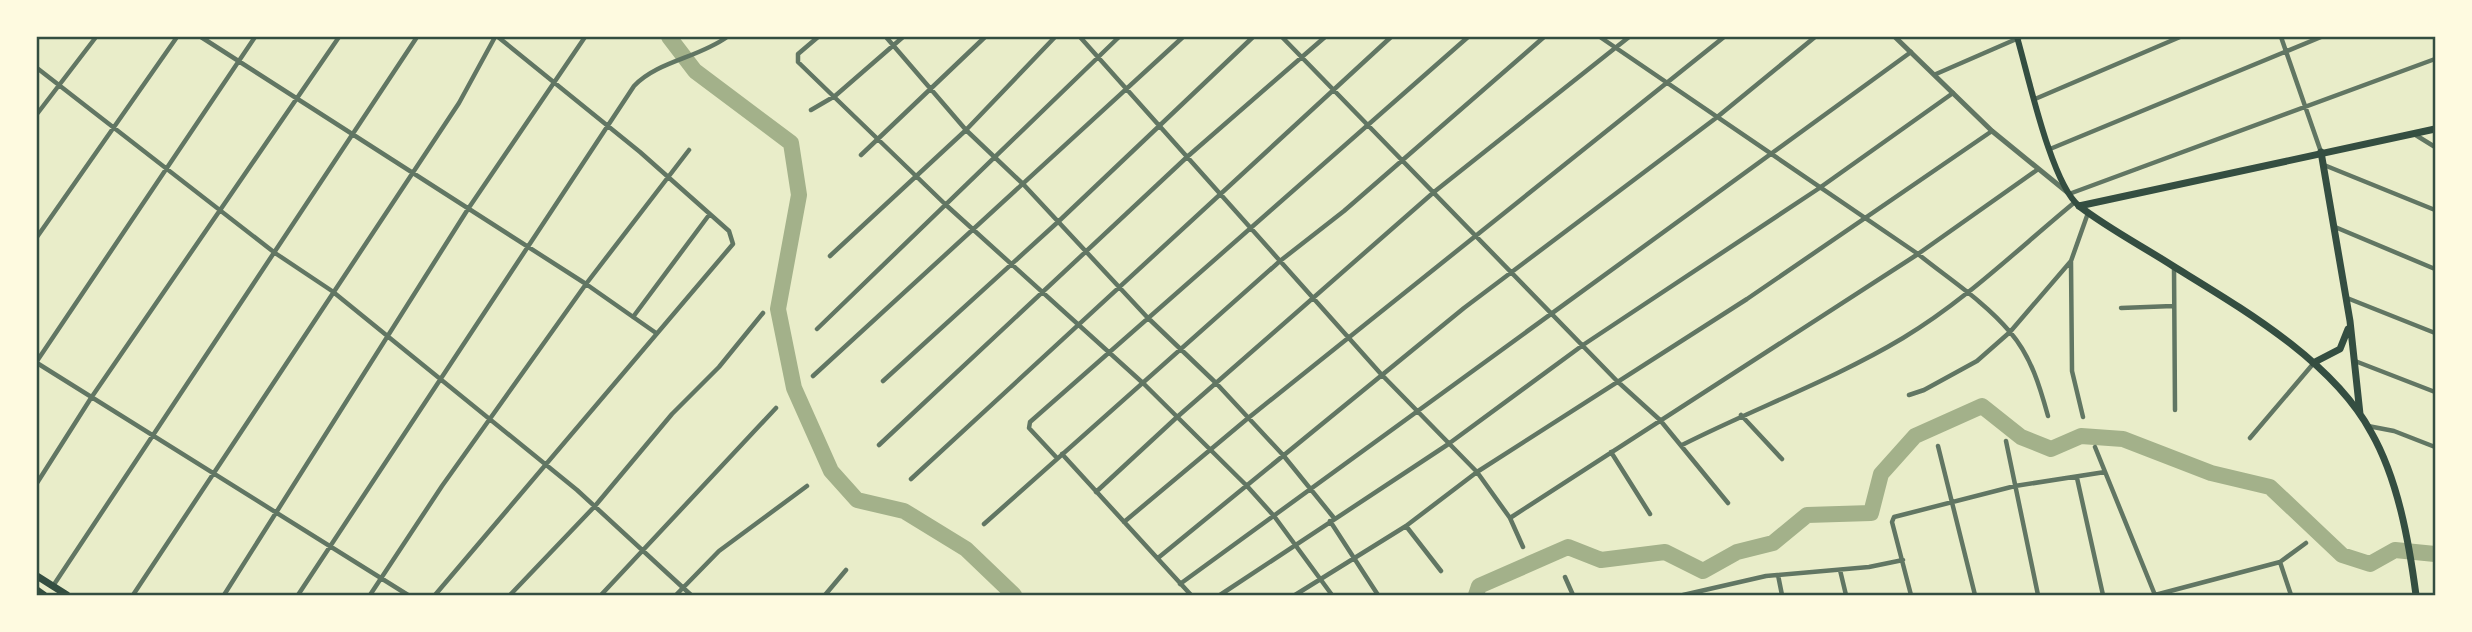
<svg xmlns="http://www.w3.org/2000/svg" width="2472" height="632" font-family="Inter,sans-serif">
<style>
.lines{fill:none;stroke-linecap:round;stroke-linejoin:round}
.river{stroke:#a3b18a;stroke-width:16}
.minor{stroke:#617663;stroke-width:4.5}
.tertiary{stroke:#617663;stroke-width:5}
.secondary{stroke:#344e41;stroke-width:6}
.primary{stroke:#344e41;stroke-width:7}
.trunk{stroke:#344e41;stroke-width:7}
.neatline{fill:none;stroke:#344e41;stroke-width:2.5}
</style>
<rect width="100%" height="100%" fill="#e9edc9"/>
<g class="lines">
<path class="river" d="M 669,37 L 695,71 L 791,143 L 799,195 L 778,309 L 794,388 L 831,471 L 857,500 L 904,511 L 966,549 L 1014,595
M 1476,595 L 1479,586 L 1568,547 L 1601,560 L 1665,552 L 1703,571 L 1737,552 L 1773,543 L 1807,515 L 1871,513 L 1881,474 L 1915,436 L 1982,406 L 2021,437 L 2051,449 L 2081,436 L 2123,439 L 2211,473 L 2270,487 L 2342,555 L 2370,564 L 2395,550 L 2435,554"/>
<path class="minor" d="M 201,37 L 586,284 L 656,333
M 818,37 L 798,54 L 798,62 L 946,205 L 1144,384 L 1247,486 L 1274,516 L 1332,595
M 886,37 L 966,130 L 1024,185 L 1147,317 L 1216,383 L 1283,455 L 1334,518
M 1080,37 L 1381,374 L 1477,472 L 1510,518 L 1523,547
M 1282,37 L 1617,381 L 1660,420 L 1728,503
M 1600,37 L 1918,254 C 1949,279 1985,302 2010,332 C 2031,356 2040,387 2048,416
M 2281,37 L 2321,152
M 37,68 L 275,253 L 332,291 L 577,490 L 691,595
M 1936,74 L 2021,37
M 2035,99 L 2180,37
M 811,110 L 835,96 L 903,37
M 37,114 L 96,37
M 2414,134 L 2435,147
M 2050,149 L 2321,37
M 861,155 L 985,37
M 2324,165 L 2435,210
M 2069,194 L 2435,59
M 2335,227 L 2435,269
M 37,237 L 177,37
M 830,256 L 966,130 L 1055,37
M 2071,262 L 2072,371 L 2083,417
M 2174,267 L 2175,410
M 2347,298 L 2435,333
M 2121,308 L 2173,306
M 633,317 L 709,215
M 817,329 L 1119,37
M 37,361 L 255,37
M 2355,361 L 2435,392
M 37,363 L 408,595
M 813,376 L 1183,37
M 883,381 L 1059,221 L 1253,37
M 1909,395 L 1924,390 L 1977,361 L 2010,332 L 2071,261 L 2088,213
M 1741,415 L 1782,459
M 2368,426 L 2394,431 L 2435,447
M 2250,438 L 2313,364
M 2006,441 L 2038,595
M 879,445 L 1187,157 L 1325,37
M 1682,445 C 1755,408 1833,380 1903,338 C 1965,301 2019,248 2075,202
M 1938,446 L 1975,595
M 2095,447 L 2155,595
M 1611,452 L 1650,514
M 1062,454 L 1191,595
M 1057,458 L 1029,428 L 1030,422 L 1468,37
M 2077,478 L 2103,595
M 911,479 L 1391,37
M 37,483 L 91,398 L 339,37
M 1096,492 L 1176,418 L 1434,192 L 1629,37
M 1510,518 L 1918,254 L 2037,170
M 1330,521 L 1378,595
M 1124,522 L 1247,419 L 1724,37
M 984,524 L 1280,261 L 1344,211 L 1544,37
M 1406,526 L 1441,571
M 1158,558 L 1464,308 L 1716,118 L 1815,37
M 2280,562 L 2291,595
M 1840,570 L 1846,595
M 1778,575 L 1782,595
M 1565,577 L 1573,595
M 1180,584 C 1424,406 1667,228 1911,52
M 53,586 L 417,37
M 133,595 L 459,103 L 495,37
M 224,595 L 468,209 L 585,37
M 298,595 L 634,86 C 658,61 698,58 727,37
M 370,595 L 442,486 L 586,284 L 689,150
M 435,595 L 733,244 L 729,231 L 640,152 L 498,37
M 510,595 L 595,506 L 672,414 L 719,367 L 763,313
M 601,595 L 776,408
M 676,595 L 719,551 L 807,486
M 825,595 L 846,570
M 1220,595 L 1447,445 L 1583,345 L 1818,189 L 1953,93
M 1295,595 L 1406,526 L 1477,472 L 1747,299 L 1992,131
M 1683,595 L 1766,576 L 1869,567 L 1903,560
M 1911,595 L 1892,522 L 1894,517 L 2015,486 L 2105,472
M 2155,595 L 2280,562 L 2306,543"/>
<path class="tertiary" d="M 1895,37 L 1992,131 L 2067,192"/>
<path class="secondary" d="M 2017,37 C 2028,74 2051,183 2079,206"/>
<path class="primary" d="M 2079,206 L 2435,129
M 37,576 L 67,595
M 37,590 L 44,595"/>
<path class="trunk" d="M 2321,152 L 2350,321 L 2360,414
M 2079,206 C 2109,229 2142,246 2173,266 C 2241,308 2332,360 2371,432 C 2398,479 2409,542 2416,595
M 2313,363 L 2340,349 L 2348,329"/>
</g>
<rect width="2472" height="632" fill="none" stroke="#fefae0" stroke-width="77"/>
<rect x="38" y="38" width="2396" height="556" class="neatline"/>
</svg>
